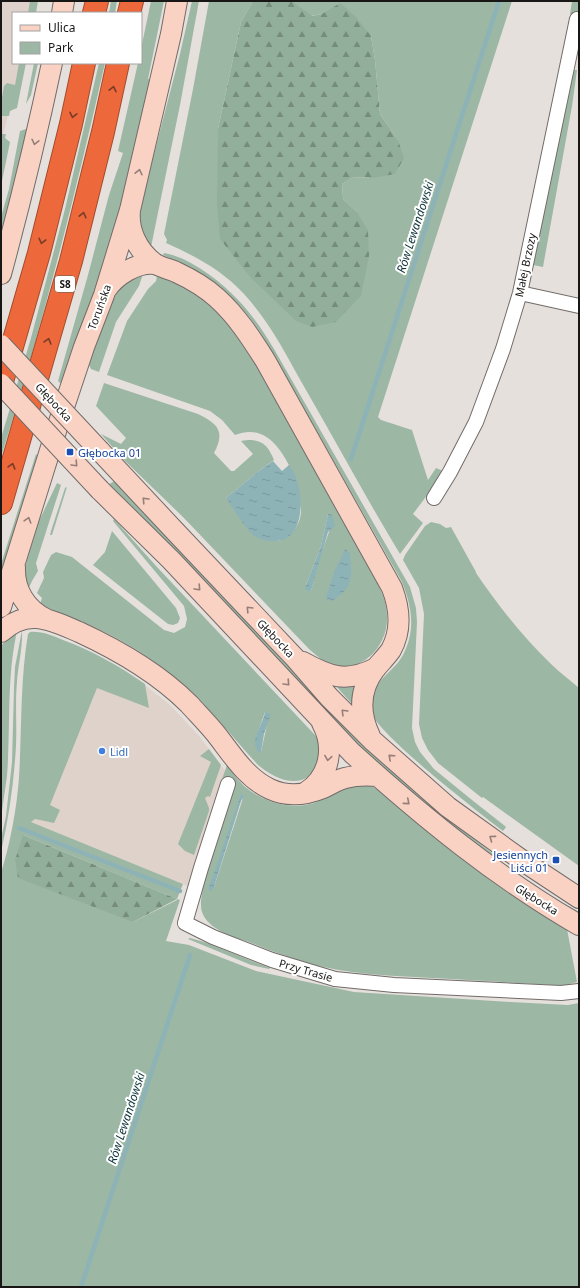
<svg xmlns="http://www.w3.org/2000/svg" width="580" height="1288" font-family="'Noto Sans',sans-serif">
<style>
.built{fill:#dfd2ca}
.green{fill:#9db7a5;fill-rule:evenodd}
.forest{fill:url(#forest-firs)}
.water{fill:url(#water-ripples)}
.lines{fill:none;stroke-linecap:round;stroke-linejoin:round}
.stream{stroke:#8db3b7;stroke-width:4.5}
.street-casing{stroke:#726c69;stroke-width:16}
.secondary-casing{stroke:#726c69;stroke-width:22}
.highway-casing{stroke:#a34c2e;stroke-width:24}
.street{stroke:#fff;stroke-width:14}
.secondary{stroke:#fad2c4;stroke-width:20}
.highway{stroke:#ed693b;stroke-width:22}
.secondary-bridge-casing{stroke:#726c69;stroke-width:22;stroke-linecap:butt}
.secondary-bridge{stroke:#fad2c4;stroke-width:20}
.oneway{stroke:#783c27}
.oneway2{stroke:#957e76}
.transit-dot{fill:#1a4fb4;stroke:#fff;stroke-width:1.5}
.shop-dot{fill:#3f7fe0;stroke:#fff;stroke-width:1.5}
.labels{text-anchor:middle;dominant-baseline:central;stroke-width:4;stroke-linejoin:round;paint-order:stroke}
.shield{fill:#fff;stroke:#5e5d5c;stroke-width:1}
.shield-label{font-size:10px;font-weight:bold;fill:#191716}
.street-label{font-size:11px;fill:#191716;stroke:#fff}
.transit-label{font-size:11px;fill:#164399;stroke:#fff;text-anchor:start}
.shop-label{font-size:11px;fill:#366cbe;stroke:#fff;text-anchor:start}
.water-label{font-size:12px;font-style:italic;fill:#0e3539;stroke:#fff}
</style>
<defs>
<pattern id="forest-firs" width="22" height="20" patternUnits="userSpaceOnUse"><rect width="22" height="20" fill="#92af9c"/><path d="M5 1l3.5 6h-7zM16 11l3.5 6h-7z" fill="#768d7e"/></pattern>
<pattern id="water-ripples" width="26" height="14" patternUnits="userSpaceOnUse"><rect width="26" height="14" fill="#8db3b7"/><path d="M2 4q2-2 4 0t4 0M15 11q2-2 4 0t4 0" fill="none" stroke="#79999d"/></pattern>
</defs>
<rect width="100%" height="100%" fill="#e6e0dd"/>
<path class="built" d="M 1,1 L 34,1 L 32,13 L 13,13 L 13,63 L 21,63 L 1,143 Z
M 96,663 L 137,679 L 169,704 L 200,737 L 237,787 L 202,893 L 183,884 L 31,822 Z"/>
<path class="green" d="M 30,1 L 38,1 L 36,13 L 28,13 Z
M 111,1 L 117,1 L 115,13 L 109,13 Z
M 151,1 L 164,1 L 148,79 L 151,80 L 117,232 L 62,385 L 58,381 L 88,275 L 109,195 L 123,153 L 118,151 L 138,63 L 141,63 L 141,49 Z
M 192,1 L 199,1 L 180,105 L 151,247 C 139,233 139,222 141,204 L 180,54 Z
M 209,1 L 253,1 L 241,22 L 218,129 L 357,212 L 343,199 L 342,184 L 353,177 L 372,178 L 398,140 L 380,114 L 375,60 L 371,36 L 322,14 L 311,16 L 293,1 L 512,1 L 378,417 L 381,420 L 412,430 L 428,480 L 436,468 L 443,471 L 434,486 L 413,514 L 423,523 L 400,554 C 366,498 335,440 302,383 C 285,352 268,320 244,294 C 222,270 195,256 166,243 L 167,240 L 164,234 L 193,89 Z
M 572,1 L 579,1 L 579,16 L 570,14 Z
M 19,63 L 26,63 L 17,108 L 10,111 L 9,116 L 1,116 L 1,103 L 4,86 L 7,83 L 15,85 Z
M 34,63 L 38,63 L 31,95 L 26,104 Z
M 99,63 L 105,63 C 75,196 42,327 1,457 L 1,438 L 31,338 L 65,209 Z
M 573,70 L 577,70 L 572,106 L 543,267 L 533,265 Z
M 29,128 L 1,241 L 1,217 L 9,189 L 20,131 Z
M 1,134 L 6,134 L 5,138 L 10,142 L 1,186 Z
M 164,253 C 177,255 190,262 201,269 C 234,291 254,315 274,349 L 410,587 L 416,608 L 417,622 L 412,728 L 415,742 L 420,752 L 434,769 L 472,800 L 505,826 L 506,827 L 503,831 C 481,814 375,733 371,711 C 366,684 392,675 403,655 C 416,630 412,607 402,582 L 274,355 C 265,340 256,325 245,312 C 223,285 194,269 163,255 Z
M 143,274 L 139,286 L 116,322 L 99,372 L 91,369 L 88,363 L 117,291 L 123,283 Z
M 157,276 C 198,286 222,315 246,348 L 369,565 C 376,581 387,598 387,616 C 388,639 373,661 351,666 C 348,667 343,669 339,669 C 328,666 318,657 309,649 L 183,517 L 123,459 L 101,434 L 121,444 L 126,438 L 96,406 L 104,383 L 198,414 C 219,424 225,432 214,453 L 231,471 L 234,471 L 253,454 L 241,441 C 245,440 247,440 251,440 C 264,441 269,448 274,460 L 260,470 L 226,498 L 275,541 C 289,541 302,524 301,509 C 300,503 297,495 295,489 C 293,482 293,472 289,465 C 278,444 262,424 235,435 L 222,420 L 210,411 L 107,375 L 127,321 L 148,289 L 156,281 ZM 328,514 L 330,529 L 320,557 L 311,591 L 306,585 L 321,546 Z
M 36,454 L 39,457 L 1,580 L 1,564 Z
M 115,481 L 329,710 L 374,755 L 432,807 L 496,856 L 494,860 L 433,813 L 366,753 L 343,729 L 190,565 L 109,484 Z
M 57,483 L 61,485 L 36,563 L 38,571 L 32,581 L 27,592 L 24,573 L 27,560 L 39,521 Z
M 67,487 L 52,535 L 50,535 L 51,531 L 65,488 Z
M 114,519 L 157,567 L 315,735 C 319,741 322,752 321,759 C 320,761 317,765 316,767 C 311,775 305,781 294,781 C 280,781 268,773 258,765 C 236,741 215,715 192,692 C 156,659 115,634 70,617 L 68,617 L 52,612 L 52,610 L 40,604 L 42,598 L 37,593 L 44,578 L 43,572 L 51,555 L 56,552 L 72,557 L 164,630 L 174,633 L 185,627 L 187,619 L 184,606 L 113,521 ZM 265,712 L 268,720 L 261,752 L 256,737 Z
M 431,522 L 440,524 L 446,528 L 451,527 L 476,572 L 476,573 C 498,605 522,636 551,664 C 559,672 570,680 579,688 L 579,866 L 483,797 L 482,798 L 438,763 L 428,750 L 422,738 L 419,724 L 424,614 L 419,588 L 403,560 L 405,555 L 425,526 Z
M 112,531 L 176,608 L 180,618 L 178,623 L 173,625 L 168,624 L 93,565 L 105,552 Z
M 18,627 C 6,676 11,726 7,776 C 5,790 3,804 1,818 L 1,647 L 6,638 Z
M 22,630 C 23,648 18,665 17,682 C 15,703 17,725 16,746 C 14,782 9,817 1,852 L 1,839 L 6,816 L 12,762 L 14,687 L 15,667 Z
M 30,632 C 42,631 53,636 63,640 C 93,651 119,666 145,684 L 149,708 L 97,688 L 50,805 L 60,810 L 54,823 L 35,819 L 31,822 L 183,884 L 177,899 L 180,900 L 166,941 L 189,945 L 256,971 L 354,992 L 511,1002 L 568,1005 L 579,1003 L 579,1287 L 1,1287 L 1,873 C 10,844 17,808 19,777 C 22,729 20,681 28,634 ZM 23,835 L 177,899 L 177,900 L 133,922 Z
M 357,684 L 353,705 L 336,686 Z
M 209,749 L 221,765 L 210,797 L 208,796 L 205,798 L 209,808 L 209,811 L 194,855 L 185,851 L 178,844 L 211,762 L 200,756 Z
M 227,765 C 232,772 238,780 244,786 C 264,803 294,812 319,801 C 327,798 334,790 342,786 C 346,785 366,784 369,785 C 375,787 380,792 385,795 L 453,852 L 503,888 L 567,929 L 577,982 L 566,985 L 553,985 C 513,983 473,980 432,978 C 396,976 359,975 324,967 C 298,961 274,952 249,942 C 234,937 208,930 202,912 C 195,893 228,811 235,787 L 221,782 ZM 241,794 L 243,798 L 214,887 L 208,888 L 211,885 Z
M 190,938 L 204,942 L 270,968 L 269,969 L 251,965 L 188,939 Z"/>
<path class="forest" d="M 253,1 L 293,1 L 312,16 L 322,14 L 340,3 L 356,17 L 371,36 L 375,60 L 380,114 L 398,140 L 404,158 L 395,174 L 372,178 L 353,177 L 342,184 L 343,199 L 357,212 L 368,230 L 369,256 L 361,296 L 336,322 L 312,327 L 296,321 L 251,278 L 220,239 L 217,205 L 218,129 L 241,22 Z
M 23,835 L 177,899 L 133,922 L 18,878 L 15,860 Z"/>
<path class="water" d="M 273,461 L 282,471 L 289,465 C 304,481 309,540 276,541 C 267,541 261,541 253,535 C 244,527 233,508 226,498 L 260,470 Z
M 328,514 L 331,514 L 333,518 L 335,526 L 328,532 L 311,591 L 305,590 L 306,585 L 321,546 Z
M 345,549 L 350,553 C 352,576 354,588 332,601 L 328,600 L 326,597 L 335,570 Z
M 265,712 L 271,714 L 264,734 L 261,752 L 259,753 C 248,741 263,725 265,712 Z
M 241,793 L 244,797 L 241,801 L 214,887 L 211,891 L 208,888 L 213,876 Z"/>
<g class="lines">
<path class="stream" d="M 351,459 L 499,1
M 19,828 L 180,891
M 81,1287 L 190,955"/>
<g class="street-casing">
<path id="street" d="M 520,293 L 579,306
M 434,498 L 450,472 L 476,422 L 503,349 L 520,293 L 577,19
M 228,784 L 201,868 L 185,923 L 213,937 L 272,960 L 335,979 L 394,985 L 561,993 L 579,991"/>
</g>
<g class="secondary-casing">
<path id="secondary" d="M 62,13 L 64,1
M 130,210 C 128,230 137,250 154,263 C 160,267 169,269 176,272 C 191,279 205,287 217,298 C 237,316 251,338 265,360 L 392,588 C 400,609 402,630 391,650 C 386,657 380,663 375,669 C 359,690 359,713 370,736
M 1,274 C 20,204 37,134 52,63
M 106,290 C 116,275 137,262 155,264
M 100,451 L 172,528 L 295,658 L 329,697 L 372,740 L 448,807 L 523,861 L 579,898
M 100,490 L 171,560 L 352,753 C 423,817 496,877 579,925
M 15,567 C 14,590 26,609 46,619
M 1,607 L 57,428 L 84,347 L 104,295 L 130,210 L 171,34 L 177,1
M 1,632 C 11,623 22,617 36,618 C 51,619 65,626 79,632 C 118,650 158,673 189,704 C 198,714 207,723 216,734 C 231,753 246,778 270,789 C 287,797 306,795 323,788 C 330,785 337,780 345,778 C 356,775 367,775 378,776
M 303,662 C 330,677 346,683 376,668
M 306,792 C 330,777 335,747 322,723"/>
</g>
<g class="highway-casing">
<path id="highway" d="M 94,13 L 97,1
M 129,13 L 132,1
M 1,385 L 39,253 L 71,124 L 84,63
M 1,503 L 71,261 L 103,132 L 118,63"/>
</g>
<use href="#street" class="street"/>
<use href="#secondary" class="secondary"/>
<use href="#highway" class="highway"/>
<g class="secondary-bridge-casing">
<path id="secondary-bridge" d="M 1,345 L 100,451
M 1,384 L 100,490"/>
</g>
<use href="#secondary-bridge" class="secondary-bridge"/>
</g>
<defs><path id="oneway-chevron" d="M-2-3.5L2.5 0L-2 3.5" fill="none" stroke-width="1.6" stroke-linecap="round" stroke-linejoin="round"/></defs>
<g class="oneway">
<use href="#oneway-chevron" transform="translate(113 89) rotate(-78)"/>
<use href="#oneway-chevron" transform="translate(73 115) rotate(102)"/>
<use href="#oneway-chevron" transform="translate(83 215) rotate(-76)"/>
<use href="#oneway-chevron" transform="translate(42 241) rotate(104)"/>
<use href="#oneway-chevron" transform="translate(48 341) rotate(-74)"/>
<use href="#oneway-chevron" transform="translate(12 466) rotate(-74)"/>
</g>
<g class="oneway2">
<use href="#oneway-chevron" transform="translate(35 142) rotate(103)"/>
<use href="#oneway-chevron" transform="translate(139 172) rotate(-77)"/>
<use href="#oneway-chevron" transform="translate(75 464) rotate(47)"/>
<use href="#oneway-chevron" transform="translate(145 500) rotate(-133)"/>
<use href="#oneway-chevron" transform="translate(28 520) rotate(-73)"/>
<use href="#oneway-chevron" transform="translate(198 588) rotate(47)"/>
<use href="#oneway-chevron" transform="translate(249 609) rotate(-134)"/>
<use href="#oneway-chevron" transform="translate(287 683) rotate(47)"/>
<use href="#oneway-chevron" transform="translate(344 712) rotate(-135)"/>
<use href="#oneway-chevron" transform="translate(391 757) rotate(-138)"/>
<use href="#oneway-chevron" transform="translate(328 758) rotate(99)"/>
<use href="#oneway-chevron" transform="translate(407 802) rotate(40)"/>
<use href="#oneway-chevron" transform="translate(492 838) rotate(-144)"/>
</g>
<g class="transit-dot">
<rect x="66" y="448" width="8" height="8" rx="2"/>
<rect x="552" y="856" width="8" height="8" rx="2"/>
</g>
<circle class="shop-dot" cx="102" cy="751" r="4"/>
<g class="labels">
<rect class="shield" x="55" y="276" width="20" height="16" rx="3"/>
<g class="shield-label">
<text x="65" y="284">S8</text>
</g>
<g class="street-label">
<text transform="translate(525 265) rotate(-78)">Małej Brzozy</text>
<text transform="translate(99 307) rotate(-70)">Toruńska</text>
<text transform="translate(54 402) rotate(47)">Głębocka</text>
<text transform="translate(276 638) rotate(46)">Głębocka</text>
<text transform="translate(537 899) rotate(32)">Głębocka</text>
<text transform="translate(306 970) rotate(16)">Przy Trasie</text>
</g>
<g class="transit-label">
<text x="78" y="452">Głębocka 01</text>
<text x="548" y="854" text-anchor="end">Jesiennych<tspan x="548" dy="13">Liści 01</tspan></text>
</g>
<g class="shop-label">
<text x="110" y="751">Lidl</text>
</g>
<g class="water-label">
<text transform="translate(415 227) rotate(-72)">Rów Lewandowski</text>
<text transform="translate(126 1118) rotate(-72)">Rów Lewandowski</text>
</g>
</g>
<rect width="580" height="1288" fill="none" stroke="#191716" stroke-width="4"/>
<rect x="12" y="12" width="130" height="52" fill="#ffffff" stroke="#a3a2a2"/>
<rect x="20" y="25" width="20" height="6" fill="#fad2c4" stroke="#a3a2a2"/>
<text x="48" y="32" font-size="12" fill="#191716">Ulica</text>
<rect x="20" y="42" width="20" height="12" fill="#9db7a5" stroke="#a3a2a2"/>
<text x="48" y="52" font-size="12" fill="#191716">Park</text>
</svg>
